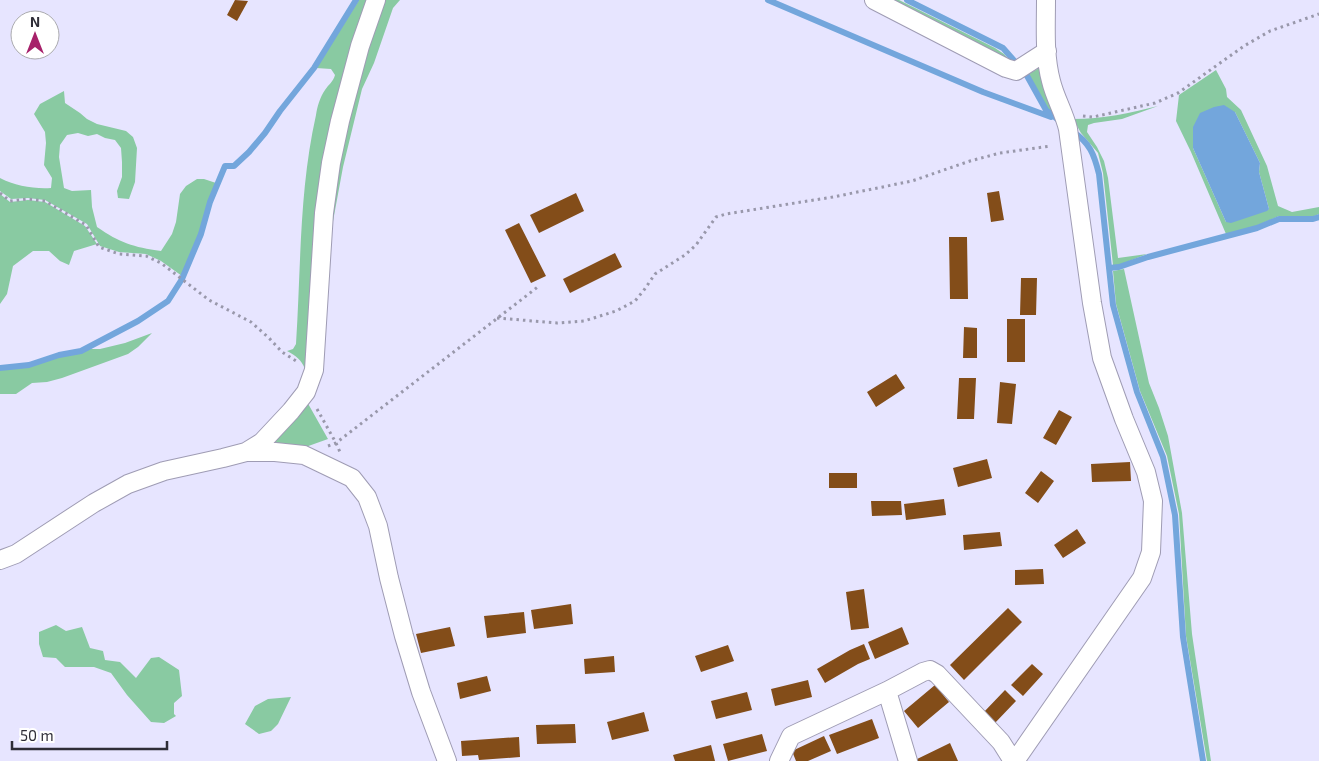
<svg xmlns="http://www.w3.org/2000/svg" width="1319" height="761" font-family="'Exo 2',sans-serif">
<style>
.green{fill:#89caa2;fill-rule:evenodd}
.water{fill:#73a6dc}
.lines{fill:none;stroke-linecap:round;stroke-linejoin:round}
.stream{stroke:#73a6dc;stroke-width:6}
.building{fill:#834d19}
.street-casing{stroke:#9f9cb4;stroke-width:20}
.path{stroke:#9998ab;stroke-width:3;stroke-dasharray:2.5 4;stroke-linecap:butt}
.street{stroke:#fff;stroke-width:18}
</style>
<rect width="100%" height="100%" fill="#e7e5ff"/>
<path class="green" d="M 359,0 L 371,0 L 351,64 L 308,360 L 305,369 C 301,359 296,356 287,351 L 293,349 L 296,344 C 301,268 299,190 316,115 C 317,107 320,97 325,90 C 329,84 333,82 335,75 L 331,69 L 316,68 Z
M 381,0 L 400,0 L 393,8 L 374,63 L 362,89 L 343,167 L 331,232 L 334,171 Z
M 882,0 L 899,0 L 995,48 L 1004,54 L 1016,67 Z
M 1041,67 L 1065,124 L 1047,109 L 1028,73 L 1034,71 Z
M 1216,70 L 1226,89 L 1227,97 L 1241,110 L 1267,166 L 1278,206 L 1292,212 L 1319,207 L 1319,214 L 1312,217 L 1279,216 L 1256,226 L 1226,234 L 1191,152 L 1176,121 L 1179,95 ZM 1235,112 L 1260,163 L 1259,172 L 1269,209 L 1226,222 L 1193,148 Z
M 64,91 L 65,103 L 80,113 L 87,119 L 97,124 L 126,131 L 133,137 L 137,148 L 135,182 L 129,199 L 118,198 L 117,191 L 122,177 L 122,162 L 121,148 L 115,140 L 105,138 L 97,134 L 88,136 L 78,133 L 67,135 L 60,145 L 59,157 L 64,188 L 72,191 L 91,190 L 92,207 L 97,227 C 120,243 133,247 161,251 L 172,234 L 176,222 L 180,194 L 186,186 L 197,179 L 204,179 L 216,183 L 209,201 L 199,234 L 182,276 L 161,261 L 146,254 L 119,252 L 100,246 L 87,224 L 45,200 L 28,198 L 11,199 L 0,191 L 0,178 C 15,186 34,189 51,188 L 52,178 L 44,165 L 46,143 L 45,132 L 34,114 L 40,104 Z
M 1158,106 L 1122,119 L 1094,123 L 1088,125 L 1087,132 L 1097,147 L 1104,161 L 1108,178 L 1118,258 L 1147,254 L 1119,265 L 1113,265 L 1103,173 L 1098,153 L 1081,133 L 1073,119 C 1103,119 1130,113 1158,106 Z
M 0,194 L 10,202 L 28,200 L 45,202 L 85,226 L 97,244 L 74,251 L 69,265 L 60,261 L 49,251 L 33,251 L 13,266 L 7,294 L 0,304 Z
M 1124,269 L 1149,383 L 1159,408 L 1168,436 L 1182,513 L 1192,634 L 1211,761 L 1207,761 L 1186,636 L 1179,514 L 1167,456 L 1140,391 L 1116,304 L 1113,271 Z
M 152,333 L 138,347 L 128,354 L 62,378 L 47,382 L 32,383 L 16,394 L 0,394 L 0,369 L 29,366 L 60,356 L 81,352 L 86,349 L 100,349 L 125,343 Z
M 306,400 L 328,439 L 300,449 L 263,446 Z
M 56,625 L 66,631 L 82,627 L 90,648 L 103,651 L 105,660 L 120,662 L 136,678 L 151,658 L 159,657 L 179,670 L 182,696 L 174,703 L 174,714 L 176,716 L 164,723 L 151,722 L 127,695 L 111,673 L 94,667 L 65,667 L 56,658 L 43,657 L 39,644 L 39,632 Z
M 291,697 L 278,724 L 271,731 L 259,734 L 245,724 L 255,706 L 268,699 Z"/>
<path class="water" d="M 1224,105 L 1235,112 L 1260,163 L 1259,172 L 1269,209 L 1267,211 L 1231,223 L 1226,222 L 1193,148 L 1193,127 L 1200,113 L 1214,107 Z"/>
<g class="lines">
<path class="stream" d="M 768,0 L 983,92 L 1051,117
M 907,0 L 1003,48 L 1026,74 L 1046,110 L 1062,123
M 1072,131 C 1090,143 1094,154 1099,174 L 1113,305 L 1137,392 L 1163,457 L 1175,515 L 1183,637 L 1203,761
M 1109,268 L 1119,267 L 1148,257 L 1257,228 L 1279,219 L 1313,219 L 1319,217
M 0,368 L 29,365 L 59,355 L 81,351 L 138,321 L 168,301 L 182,279 L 201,234 L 210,202 L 225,166 L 234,166 L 249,152 L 265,133 L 280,111 L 314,68 L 356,0"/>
</g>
<path class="building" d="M 235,0 L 248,1 L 237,21 L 227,15 Z
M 999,191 L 1004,220 L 991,222 L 987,193 Z
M 576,193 L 584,211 L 539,233 L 530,215 Z
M 519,223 L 546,276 L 531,283 L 505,230 Z
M 949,237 L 967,237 L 968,299 L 950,299 Z
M 615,253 L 622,267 L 570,293 L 563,279 Z
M 1021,278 L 1037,278 L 1036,315 L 1020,315 Z
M 1007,319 L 1025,319 L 1025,362 L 1007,362 Z
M 964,327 L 977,328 L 977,358 L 963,358 Z
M 896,374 L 905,388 L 876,407 L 867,392 Z
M 959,378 L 976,378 L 974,419 L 957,419 Z
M 1000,382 L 1016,384 L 1012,424 L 997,423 Z
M 1059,410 L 1072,417 L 1056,445 L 1043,438 Z
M 987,459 L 992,478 L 958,487 L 953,468 Z
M 1130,462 L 1131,481 L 1092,482 L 1091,464 Z
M 1041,471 L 1054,481 L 1038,503 L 1025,493 Z
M 829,473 L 857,473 L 857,488 L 829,488 Z
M 944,499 L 946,515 L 906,520 L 904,504 Z
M 871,501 L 901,501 L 902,515 L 872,516 Z
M 1077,529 L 1086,543 L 1063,558 L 1054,545 Z
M 1000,532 L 1002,546 L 964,550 L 963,535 Z
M 1043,569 L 1044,584 L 1015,585 L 1015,570 Z
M 864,589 L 869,628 L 851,630 L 846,592 Z
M 571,604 L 573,624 L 534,629 L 531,610 Z
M 1008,608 L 1022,622 L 964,680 L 950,665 Z
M 524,612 L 526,633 L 487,638 L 484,616 Z
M 450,627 L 455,646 L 421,653 L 416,634 Z
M 902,627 L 909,644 L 875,659 L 868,642 Z
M 864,644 L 870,659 L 858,664 L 825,683 L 817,669 L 850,650 Z
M 728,645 L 734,661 L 701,672 L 695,656 Z
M 614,656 L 615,672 L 585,674 L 584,659 Z
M 1032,664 L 1043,674 L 1023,696 L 1011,685 Z
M 487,676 L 491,691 L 460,699 L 457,683 Z
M 808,680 L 812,697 L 775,706 L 771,689 Z
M 935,685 L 949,702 L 918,728 L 904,711 Z
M 1005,690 L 1016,701 L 994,724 L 983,713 Z
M 747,692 L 752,710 L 716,719 L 711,701 Z
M 644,712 L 649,731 L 612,740 L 607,722 Z
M 872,719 L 879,738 L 837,754 L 829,735 Z
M 575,724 L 576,743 L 537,744 L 536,725 Z
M 762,734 L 767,751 L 728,761 L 723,744 Z
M 824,736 L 831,751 L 808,761 L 796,761 L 792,751 Z
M 519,737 L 520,757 L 479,760 L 478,755 L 462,756 L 461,741 Z
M 950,743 L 958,761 L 913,761 Z
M 711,745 L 715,761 L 675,761 L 673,755 Z"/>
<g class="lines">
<g class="street-casing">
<path id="street" d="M 874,0 L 1006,68 L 1016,71 L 1047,51
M 246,452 L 262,442 L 291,411 L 306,392 L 314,370 L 324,213 L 331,163 L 340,121 L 360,46 L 376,0
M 0,560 L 16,554 L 94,503 L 128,484 L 164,471 L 223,458 L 246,452 L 275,452 L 304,455 L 352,478 L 367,497 L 378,526 L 389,578 L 404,636 L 421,692 L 447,761
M 887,691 L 908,761
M 779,761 L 791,736 L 887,691 L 923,672 L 930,670 L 937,674 L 1001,742 L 1013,761
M 1015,761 L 1142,578 L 1151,552 L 1153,501 L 1146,472 L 1124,419 L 1102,358 L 1092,303 L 1068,129 C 1064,112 1055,98 1051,81 C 1044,55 1046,27 1046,0"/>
</g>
<path class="path" d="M 1083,116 L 1093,117 L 1155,103 L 1178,93 L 1244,46 L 1270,31 L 1319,14
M 0,193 L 10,201 L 28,199 L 45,201 L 86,225 L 99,247 L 119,254 L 146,256 L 161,263 L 209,300 L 251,322 L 269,338 L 282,352 L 296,361
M 497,318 L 557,323 L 584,321 L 616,311 L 635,301 L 644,290 L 655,274 L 685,255 L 696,245 L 716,217 L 726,214 L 833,197 L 912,181 L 970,161 L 1000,153 L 1051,146
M 317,409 L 336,443 L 340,452
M 328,446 L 336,443 L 539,286"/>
<use href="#street" class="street"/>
</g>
<g transform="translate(35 35)"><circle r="24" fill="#ffffff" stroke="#ababaf"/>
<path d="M0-4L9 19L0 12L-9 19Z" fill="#a7216a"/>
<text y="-8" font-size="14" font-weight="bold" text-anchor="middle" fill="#2e2d37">N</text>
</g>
<path d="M12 741v8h155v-8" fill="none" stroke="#2e2d37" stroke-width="2.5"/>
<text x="20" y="741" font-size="15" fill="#2e2d37" stroke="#ffffff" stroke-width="4" paint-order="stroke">50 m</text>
</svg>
